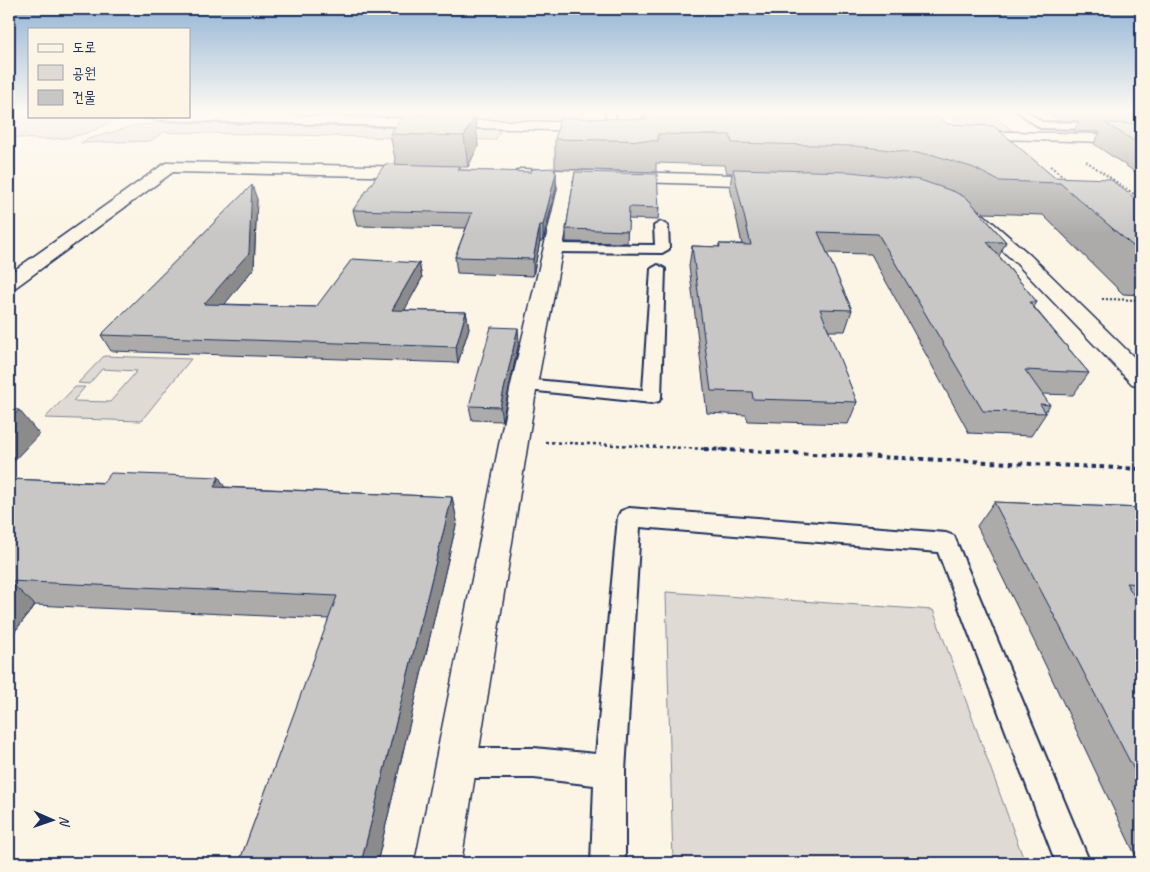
<svg xmlns="http://www.w3.org/2000/svg" width="1150" height="872" font-family="Caveat,'Poor Story',sans-serif">
<style>
.green{fill:#dfdbd4;stroke:#7d8599}
.lines{fill:none;stroke-linecap:round;stroke-linejoin:round}
.service-casing{stroke:#1b2f5e;stroke-width:4}
.minor-casing{stroke:#1b2f5e;stroke-width:3}
.path-far2{stroke:#1b2f5e;stroke-width:2;stroke-dasharray:2 2;stroke-linecap:butt}
.path-far1{stroke:#1b2f5e;stroke-width:2.5;stroke-dasharray:3 3;stroke-linecap:butt}
.path{stroke:#1b2f5e;stroke-width:4;stroke-dasharray:4.5 4.5;stroke-linecap:butt}
.service{fill:#fcf5e5;fill-rule:evenodd}
.minor{fill:#fcf5e5;fill-rule:evenodd}
.wall{fill:#acabaa;stroke:#1b2f5e}
.shaded-wall{fill:#8c8b8b;stroke:#1b2f5e}
.building{fill:#c8c7c6;stroke:#1b2f5e}
</style>
<rect width="100%" height="100%" fill="#fcf5e5"/>
<filter id="ink" filterUnits="userSpaceOnUse"><feTurbulence type="fractalNoise" baseFrequency=".02" numOctaves="2"/><feDisplacementMap in="SourceGraphic" scale="10" xChannelSelector="R" yChannelSelector="G"/><feConvolveMatrix kernelMatrix="1 2 1 2 8 2 1 2 1" color-interpolation-filters="sRGB"/></filter>
<g filter="url(#ink)">
<path class="green" d="M 9,112 L 29,112 L 29,116 L 120,116 C 85,140 50,143 9,136 Z
M 189,112 L 476,112 L 476,116 L 469,120 L 189,114 Z
M 489,112 L 585,112 L 582,122 L 488,120 Z
M 975,112 L 989,112 L 1014,132 L 967,131 L 951,117 L 982,117 Z
M 158,123 L 179,123 L 501,130 L 495,140 L 164,132 L 150,141 L 81,143 L 88,139 L 134,126 Z
M 104,356 L 191,359 L 141,421 L 45,418 L 75,387 L 85,387 L 73,401 L 110,402 L 137,371 L 102,369 L 89,384 L 78,383 Z
M 666,592 L 933,610 L 1025,863 L 673,863 Z"/>
<g class="lines">
<g class="service-casing">
<path id="service" d="M 606,112 L 616,112 L 614,129 L 605,127 Z
M 1018,112 L 1028,112 L 1042,122 L 1141,124 L 1141,130 L 1040,128 Z
M 661,222 L 668,226 L 669,249 L 662,253 L 554,252 L 547,248 L 554,244 L 655,245 L 654,226 Z
M 658,265 L 665,269 L 661,397 L 659,401 L 652,403 L 518,389 L 515,385 L 518,381 L 524,379 L 643,390 L 651,269 Z
M 629,508 L 946,533 L 954,536 L 1090,863 L 1056,863 L 938,552 L 640,527 L 625,771 L 625,863 L 591,863 L 594,785 L 534,778 L 457,778 L 446,774 L 442,763 L 446,752 L 457,748 L 534,748 L 596,754 L 618,517 L 621,511 Z"/>
</g>
<g class="minor-casing">
<path id="minor" d="M 189,113 L 596,123 L 603,127 L 596,131 L 155,120 L 149,116 L 189,116 Z
M 969,131 L 1141,135 L 1141,143 L 964,138 L 962,135 L 964,132 Z
M 169,162 L 417,167 L 425,172 L 417,177 L 173,172 L 16,287 L 9,289 L 9,274 L 164,164 Z
M 520,169 L 769,176 L 777,181 L 769,186 L 572,180 L 574,188 L 537,385 L 461,863 L 415,863 L 511,385 L 558,188 L 556,180 L 514,177 L 512,174 Z
M 978,214 L 984,215 L 1030,255 L 1141,364 L 1141,386 L 1132,384 L 1016,263 L 972,223 L 969,219 L 972,215 Z"/>
</g>
<path class="path-far2" d="M 1086,161 L 1141,199
M 1050,166 L 1067,179
M 1102,299 L 1141,300"/>
<path class="path-far1" d="M 545,442 L 731,450"/>
<path class="path" d="M 704,449 L 1141,469"/>
<use href="#service" class="service"/>
<use href="#minor" class="minor"/>
</g>
<path class="wall" d="M 642,112 L 933,112 L 947,124 L 1054,177 L 1141,203 L 1141,295 L 1123,294 L 1043,215 L 984,213 L 977,209 L 1006,242 L 999,256 L 1037,302 L 1034,307 L 1089,373 L 1073,395 L 1042,394 L 1050,405 L 1045,412 L 1046,413 L 1031,436 L 969,433 L 871,254 L 827,253 L 852,310 L 845,331 L 828,331 L 857,402 L 848,424 L 748,421 L 746,415 L 707,413 L 689,266 L 692,246 L 719,247 L 719,244 L 742,244 L 730,187 L 732,173 L 727,173 L 725,165 L 656,163 L 656,172 L 555,169 L 555,139 L 642,119 Z
M 1046,112 L 1141,112 L 1141,176 L 1094,144 L 1100,132 L 1074,131 L 1079,121 L 1059,120 Z
M 475,116 L 478,146 L 468,167 L 460,167 L 460,170 L 556,173 L 556,188 L 543,241 L 540,241 L 533,276 L 457,273 L 455,257 L 466,228 L 357,226 L 353,210 L 396,164 L 390,134 Z
M 575,172 L 659,208 L 658,220 L 628,219 L 627,243 L 566,242 L 566,229 Z
M 257,199 L 254,268 L 224,304 L 316,307 L 419,263 L 422,278 L 404,310 L 466,312 L 469,328 L 458,363 L 111,351 L 101,335 Z
M 519,342 L 502,421 L 472,420 L 469,406 Z
M 9,479 L 225,487 L 452,497 L 457,521 L 377,863 L 239,863 L 329,619 L 35,605 L 9,639 Z
M 994,502 L 1141,508 L 1141,863 L 1139,863 L 1035,643 L 977,526 Z"/>
<path class="shaded-wall" d="M 475,116 L 478,146 L 468,167 L 464,136 Z
M 556,173 L 556,188 L 543,241 L 543,225 Z
M 252,185 L 257,199 L 254,268 L 212,320 L 204,304 Z
M 540,225 L 540,241 L 533,276 L 533,259 Z
M 419,263 L 422,278 L 396,326 L 392,310 Z
M 466,312 L 469,328 L 458,363 L 456,347 Z
M 518,328 L 519,342 L 502,421 L 500,407 Z
M 19,410 L 39,434 L 9,466 L 9,420 Z
M 219,477 L 233,502 L 214,487 Z
M 452,497 L 457,521 L 377,863 L 361,863 Z
M 9,581 L 35,605 L 9,639 Z"/>
<path class="building" d="M 646,112 L 933,112 L 947,124 L 994,126 L 1054,177 L 1110,179 L 1141,203 L 1141,253 L 1060,183 L 999,181 L 974,168 L 934,155 L 855,146 L 732,143 L 730,135 L 658,134 L 658,141 L 555,139 L 560,118 L 646,119 Z
M 1120,112 L 1141,112 L 1141,113 Z
M 405,114 L 475,116 L 464,136 L 390,134 Z
M 1105,123 L 1141,124 L 1141,145 Z
M 385,164 L 460,166 L 458,170 L 531,172 L 532,169 L 554,168 L 556,173 L 543,225 L 540,225 L 533,259 L 455,257 L 472,213 L 353,210 Z
M 733,169 L 851,172 L 920,180 L 955,192 L 968,199 L 1006,242 L 987,242 L 1037,302 L 1029,302 L 1089,373 L 1025,370 L 1050,405 L 1040,404 L 1046,413 L 983,411 L 878,234 L 818,232 L 852,310 L 820,309 L 857,402 L 753,399 L 752,392 L 711,391 L 692,246 L 720,247 L 719,244 L 751,245 Z
M 575,172 L 657,174 L 659,208 L 629,207 L 628,231 L 566,229 Z
M 252,185 L 249,253 L 204,304 L 316,307 L 352,259 L 419,263 L 392,310 L 466,312 L 456,347 L 101,335 Z
M 491,327 L 518,328 L 500,407 L 469,406 Z
M 9,409 L 19,410 L 9,420 Z
M 111,473 L 219,477 L 214,487 L 452,497 L 361,863 L 239,863 L 337,596 L 9,581 L 9,479 L 103,483 Z
M 994,502 L 1141,508 L 1141,584 L 1126,583 L 1141,607 L 1141,783 L 1057,621 Z"/>
</g>
<linearGradient id="sky" x2="0" y2="1"><stop stop-color="#92b4d5"/><stop offset="0.48" stop-color="#fefaf3"/><stop offset="1" stop-color="#fefaf3" stop-opacity="0"/></linearGradient>
<rect width="1150" height="234" fill="url(#sky)"/>
<rect width="1150" height="872" fill="none" stroke="#fcf5e5" stroke-width="30"/>
<rect x="15" y="15" width="1120" height="842" fill="none" stroke="#1b2f5e" stroke-width="2" filter="url(#ink)"/>
<rect x="28" y="28" width="162" height="90" fill="#fcf5e5" stroke="#a2a6af"/>
<rect x="38" y="44" width="25" height="8" fill="#fcf5e5" stroke="#a2a6af"/>
<text x="72" y="52" font-size="15" fill="#1b2f5e">도로</text>
<rect x="38" y="65" width="25" height="15" fill="#dfdbd4" stroke="#a2a6af"/>
<text x="72" y="78" font-size="15" fill="#1b2f5e">공원</text>
<rect x="38" y="90" width="25" height="15" fill="#c8c7c6" stroke="#a2a6af"/>
<text x="72" y="102" font-size="15" fill="#1b2f5e">건물</text>
<g transform="translate(52 820) rotate(92)" stroke="#fcf5e5" stroke-width="4" paint-order="stroke">
<path d="M0-4L9 19L0 12L-9 19Z" fill="#1b2f5e"/>
<text y="-8" font-size="14" font-weight="bold" text-anchor="middle" fill="#1b2f5e">N</text>
</g>
</svg>
